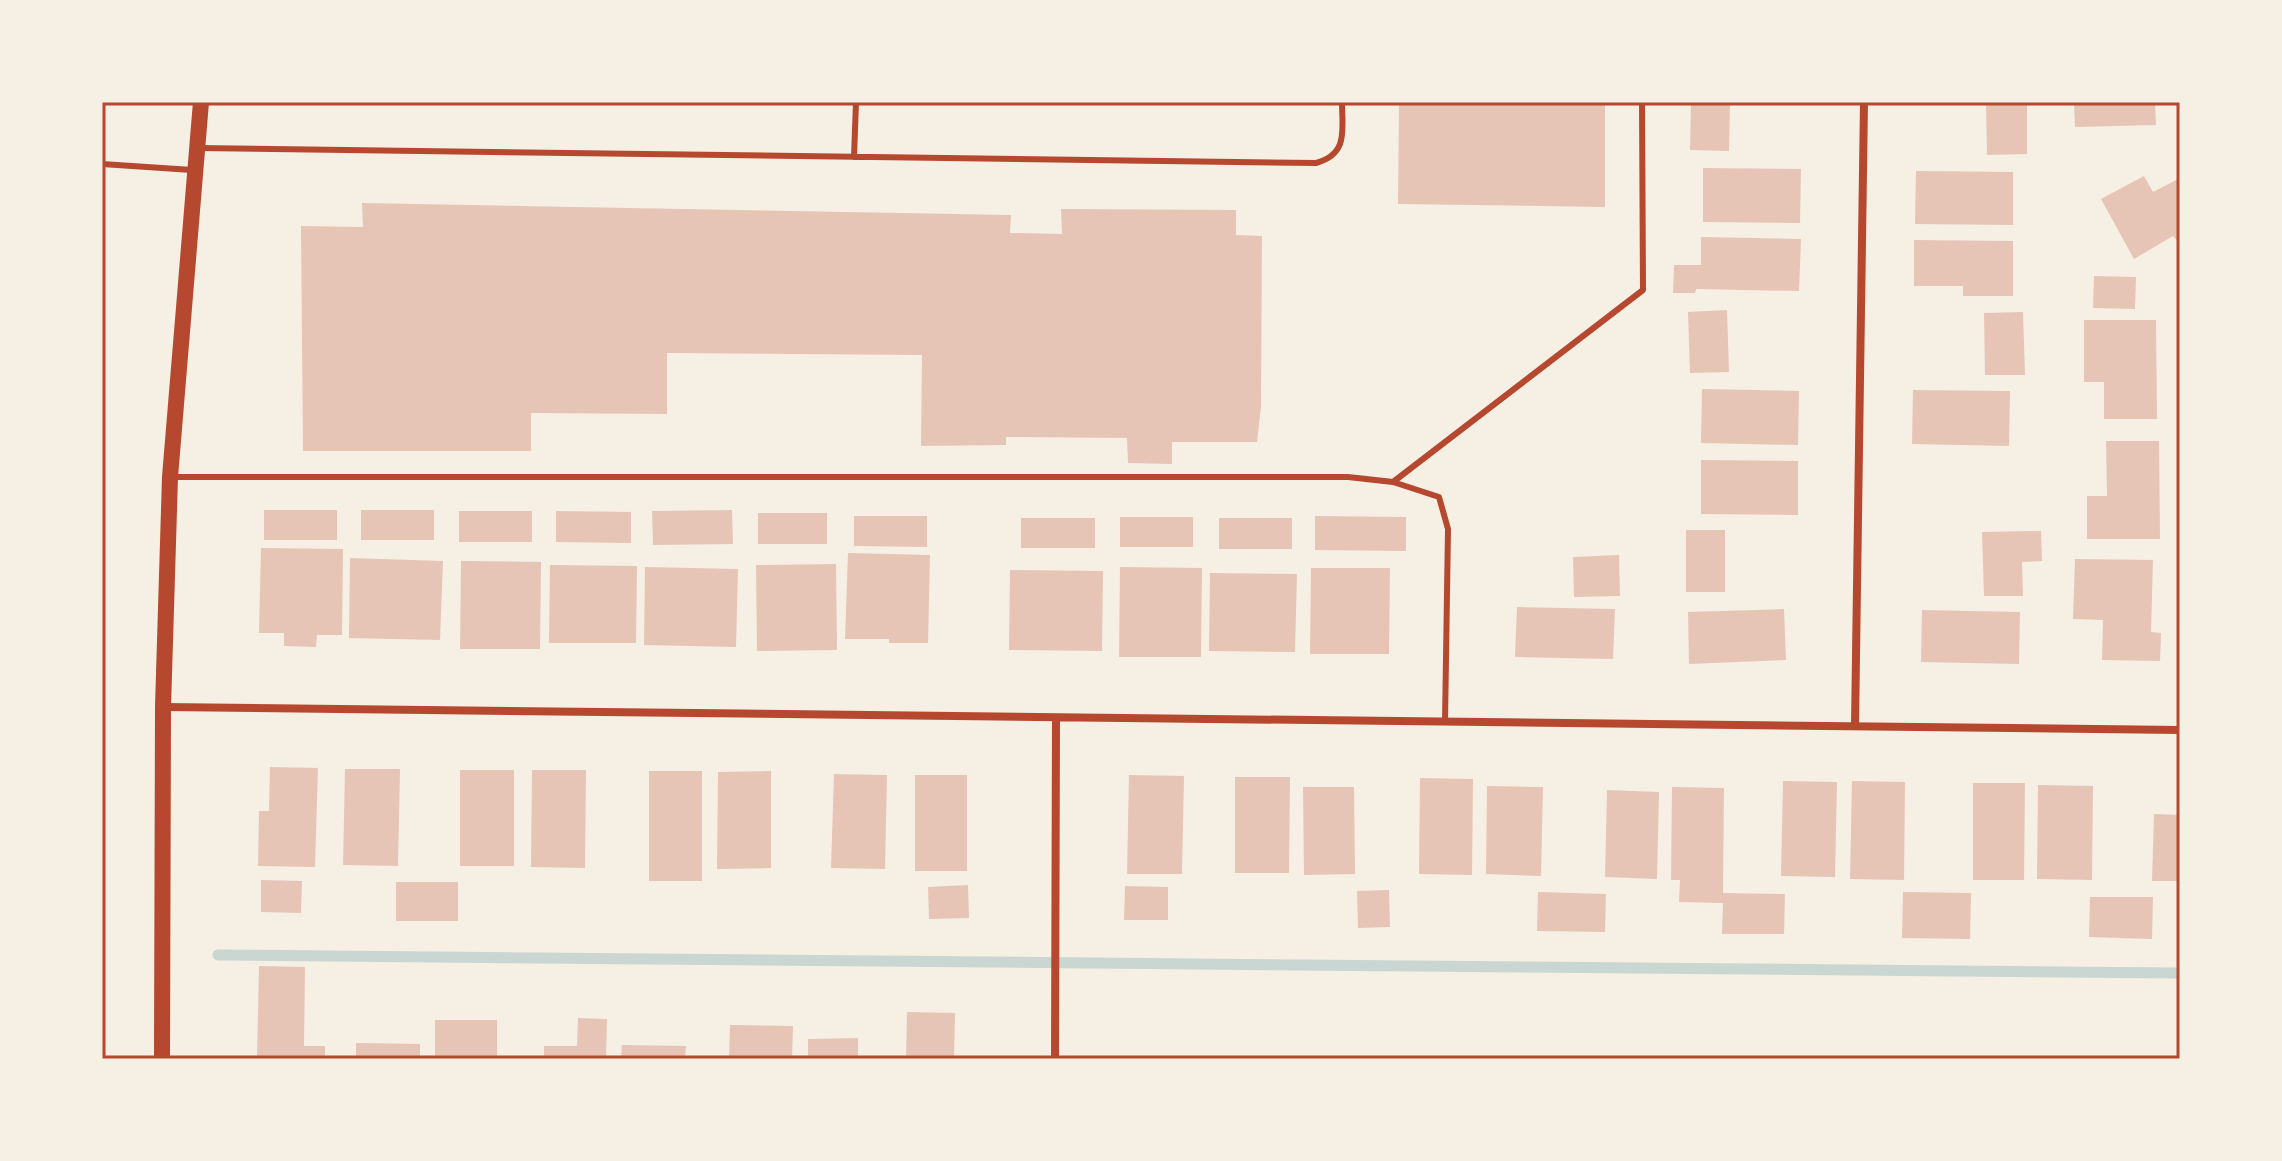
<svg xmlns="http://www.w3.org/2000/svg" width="2282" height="1161" font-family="Roboto,sans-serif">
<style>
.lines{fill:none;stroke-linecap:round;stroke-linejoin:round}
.stream{stroke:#c9d6d2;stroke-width:11}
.building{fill:#e6c5b7}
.service{stroke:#b5482f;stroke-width:6}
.minor{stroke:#b5482f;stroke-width:8}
.secondary{stroke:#b5482f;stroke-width:16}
.neatline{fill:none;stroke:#b5482f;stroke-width:3}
</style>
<rect width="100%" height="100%" fill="#f6efe4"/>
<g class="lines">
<path class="stream" d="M 218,955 L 2180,973"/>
</g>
<path class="building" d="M 1399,102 L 1605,102 L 1605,207 L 1398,204 Z
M 1691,102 L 1730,102 L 1729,151 L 1690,150 Z
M 1986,102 L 2027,102 L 2027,154 L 1987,155 Z
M 2074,102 L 2155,102 L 2156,125 L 2075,127 Z
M 1703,168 L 1801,169 L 1800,223 L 1703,222 Z
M 1916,171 L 2013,172 L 2013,225 L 1915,224 Z
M 2144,176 L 2153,192 L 2180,178 L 2180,241 L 2178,242 L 2173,236 L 2134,259 L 2101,199 Z
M 362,203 L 1011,215 L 1010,233 L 1062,234 L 1061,209 L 1236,210 L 1236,235 L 1262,236 L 1261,407 L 1257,442 L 1172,442 L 1172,464 L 1128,463 L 1127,438 L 1006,437 L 1006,445 L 921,446 L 922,355 L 667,353 L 667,414 L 531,413 L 531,451 L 303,451 L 301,226 L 363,227 Z
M 1701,237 L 1801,239 L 1799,291 L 1696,289 L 1695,293 L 1673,293 L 1674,265 L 1701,265 Z
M 1914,240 L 2013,241 L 2013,296 L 1963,296 L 1963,286 L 1914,286 Z
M 2094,276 L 2136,277 L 2135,309 L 2093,308 Z
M 1727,310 L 1729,372 L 1690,373 L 1688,312 Z
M 2023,312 L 2025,375 L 1985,375 L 1984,313 Z
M 2084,320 L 2156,320 L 2157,419 L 2104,419 L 2104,382 L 2084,382 Z
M 1702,389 L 1799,391 L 1798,445 L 1701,443 Z
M 1913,390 L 2010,391 L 2009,446 L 1912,444 Z
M 2106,441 L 2159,441 L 2160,539 L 2087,539 L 2087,496 L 2107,496 Z
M 1701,460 L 1798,461 L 1798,515 L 1701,514 Z
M 264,510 L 337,510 L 337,540 L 264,540 Z
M 361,510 L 434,510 L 434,540 L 361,540 Z
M 732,510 L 733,544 L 653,545 L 652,511 Z
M 459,511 L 532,511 L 532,542 L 459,542 Z
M 556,511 L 631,512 L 631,543 L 556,542 Z
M 758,513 L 827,513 L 827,544 L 758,544 Z
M 854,516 L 927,516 L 927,547 L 854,546 Z
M 1315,516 L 1406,517 L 1406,551 L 1315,550 Z
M 1120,517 L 1193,517 L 1193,547 L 1120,547 Z
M 1021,518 L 1095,518 L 1095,548 L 1021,548 Z
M 1219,518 L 1292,518 L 1292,549 L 1219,549 Z
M 1686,530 L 1725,530 L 1725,592 L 1686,592 Z
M 2041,531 L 2042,561 L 2022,562 L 2023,596 L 1984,596 L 1982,532 Z
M 261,548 L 343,549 L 342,635 L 317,635 L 316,647 L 284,646 L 284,633 L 259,633 Z
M 848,553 L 930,555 L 928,643 L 889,643 L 889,639 L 845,639 Z
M 1619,555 L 1620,596 L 1574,597 L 1573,557 Z
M 350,558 L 443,561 L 440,640 L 349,638 Z
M 2075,559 L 2153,560 L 2151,632 L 2161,633 L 2160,661 L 2102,660 L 2103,620 L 2073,619 Z
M 461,561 L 541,562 L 540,649 L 460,649 Z
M 836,564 L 837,650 L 757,651 L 756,565 Z
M 550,565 L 637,566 L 636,643 L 549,643 Z
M 645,567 L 738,569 L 736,647 L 644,645 Z
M 1120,567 L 1202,568 L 1201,657 L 1119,657 Z
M 1311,568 L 1390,568 L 1389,654 L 1310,654 Z
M 1010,570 L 1103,571 L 1102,651 L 1009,650 Z
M 1210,573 L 1297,574 L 1295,652 L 1209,651 Z
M 1517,607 L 1615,609 L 1613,659 L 1515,657 Z
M 1784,609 L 1786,660 L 1689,664 L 1688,612 Z
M 1922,610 L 2020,612 L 2019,664 L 1921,662 Z
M 270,767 L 318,768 L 315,867 L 258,866 L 259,811 L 269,811 Z
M 345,769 L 400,769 L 398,866 L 343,865 Z
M 460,770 L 514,770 L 514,866 L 460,866 Z
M 532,770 L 586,770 L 585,868 L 531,867 Z
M 649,771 L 702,771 L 702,881 L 649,881 Z
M 771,771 L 771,868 L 717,869 L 718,772 Z
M 834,774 L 887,775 L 885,869 L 831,868 Z
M 915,775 L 967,775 L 967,871 L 915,871 Z
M 1129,775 L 1184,776 L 1182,874 L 1127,874 Z
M 1235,777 L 1290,777 L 1289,873 L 1235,873 Z
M 1420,778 L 1473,779 L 1472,875 L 1419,874 Z
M 1783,781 L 1837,782 L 1835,877 L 1781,876 Z
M 1852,781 L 1905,782 L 1904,880 L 1850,879 Z
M 1973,783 L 2025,783 L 2024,880 L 1973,880 Z
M 2038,785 L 2093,786 L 2092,880 L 2037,879 Z
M 1487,786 L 1543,787 L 1541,876 L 1486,874 Z
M 1303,787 L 1354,787 L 1355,874 L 1304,875 Z
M 1672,787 L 1724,788 L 1723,893 L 1785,894 L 1784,934 L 1722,934 L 1723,903 L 1679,902 L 1680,880 L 1671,880 Z
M 1607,790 L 1659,792 L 1657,879 L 1605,877 Z
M 2154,814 L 2180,815 L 2180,881 L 2152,881 Z
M 261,880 L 302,881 L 301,913 L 261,912 Z
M 396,882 L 458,882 L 458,921 L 396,921 Z
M 968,885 L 969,918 L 929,919 L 928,887 Z
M 1125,886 L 1168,887 L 1168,920 L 1124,920 Z
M 1389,890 L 1390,927 L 1358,928 L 1357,891 Z
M 1538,892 L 1606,894 L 1605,932 L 1537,931 Z
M 1903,892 L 1971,893 L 1970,939 L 1902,938 Z
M 2090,897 L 2153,897 L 2152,939 L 2089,937 Z
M 259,966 L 305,967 L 304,1046 L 325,1046 L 325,1059 L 257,1059 Z
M 907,1012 L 955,1013 L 954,1059 L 906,1059 Z
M 578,1018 L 607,1019 L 606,1059 L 544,1059 L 544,1046 L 577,1046 Z
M 435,1020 L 497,1020 L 497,1059 L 435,1059 Z
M 730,1025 L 793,1026 L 792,1059 L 729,1059 Z
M 858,1038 L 858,1059 L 808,1059 L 808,1039 Z
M 356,1043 L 420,1044 L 420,1059 L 356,1059 Z
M 622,1045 L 686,1046 L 685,1059 L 621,1059 Z"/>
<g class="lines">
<path class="service" d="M 198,148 L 1316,163 C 1349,154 1342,129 1342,102
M 854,157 L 856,102
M 102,164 L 192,170
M 172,477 L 1348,477 L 1393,482 L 1439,497 L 1448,529 L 1445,722
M 1393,482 L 1643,290 L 1642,102"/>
<path class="minor" d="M 163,707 L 2180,730
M 1855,725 L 1864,102
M 1055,1059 L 1056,718"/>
<path class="secondary" d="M 162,1059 L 163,707 L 170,477 L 201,102"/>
</g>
<rect width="2282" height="1161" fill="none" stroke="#f6efe4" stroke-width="208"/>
<rect x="104" y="104" width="2074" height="953" class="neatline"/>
</svg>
